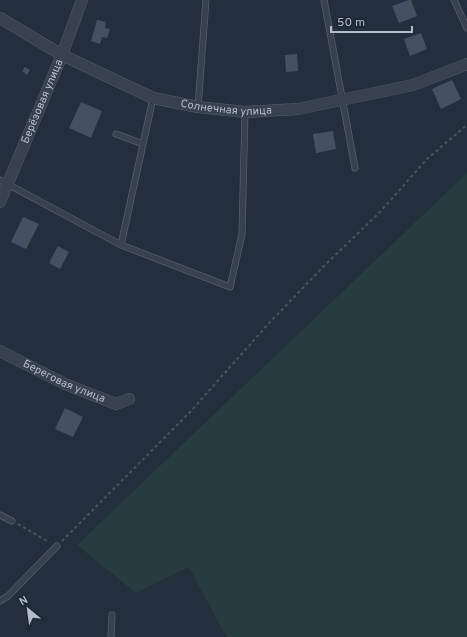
<svg xmlns="http://www.w3.org/2000/svg" width="467" height="637" font-family="Overpass,sans-serif">
<style>
.green{fill:#263c3f}
.building{fill:#455162}
.lines{fill:none;stroke-linecap:round;stroke-linejoin:round}
.service-casing{stroke:#565f6c;stroke-width:7}
.minor-casing{stroke:#565f6c;stroke-width:12}
.path{stroke:#44595c;stroke-width:2;stroke-dasharray:3 3;stroke-linecap:butt}
.service{stroke:#38414e;stroke-width:5.5}
.minor{stroke:#38414e;stroke-width:11}
.labels{text-anchor:middle;dominant-baseline:central;stroke-width:3;stroke-linejoin:round;paint-order:stroke}
.street-label{font-size:11px;fill:#b4bcc9;stroke:#1d2633}
</style>
<rect width="100%" height="100%" fill="#242f3e"/>
<path class="green" d="M 467,173 L 467,637 L 227,637 L 224,633 L 189,567 L 136,593 L 77,545 Z"/>
<path class="building" d="M 409,0 L 411,0 L 417,16 L 399,23 L 392,6 Z
M 97,20 L 106,22 L 105,28 L 110,29 L 107,38 L 102,37 L 100,44 L 91,41 Z
M 421,33 L 427,49 L 410,56 L 404,39 Z
M 297,54 L 298,71 L 286,72 L 285,55 Z
M 25,67 L 30,70 L 27,75 L 22,71 Z
M 452,80 L 461,99 L 441,109 L 432,89 Z
M 81,102 L 102,111 L 91,138 L 69,128 Z
M 333,131 L 336,149 L 316,153 L 313,134 Z
M 23,217 L 39,224 L 26,249 L 11,242 Z
M 58,246 L 69,252 L 60,269 L 49,263 Z
M 65,408 L 83,417 L 73,437 L 55,429 Z"/>
<g class="lines">
<g class="service-casing">
<path id="service" d="M 324,0 L 355,168
M 454,0 L 467,28
M 198,107 L 206,0
M 116,134 L 143,144
M 0,180 L 121,245 L 230,287 L 242,234 L 245,112
M 121,245 L 153,98
M 0,515 L 12,521
M 0,601 L 8,596 L 57,546
M 111,637 L 112,615"/>
</g>
<g class="minor-casing">
<g id="minor">
<path id="s1" d="M 0,18 L 62,55 L 153,98 L 198,107 L 245,112 L 298,109 L 413,85 L 467,64"/>
<path id="s2" d="M 0,202 L 62,55 L 82,0"/>
<path id="s3" d="M 0,351 L 65,384 L 116,404 L 129,399"/>
</g>
</g>
<path class="path" d="M 18,524 L 49,542
M 62,541 L 191,411 L 270,322 L 326,264 L 379,213 L 427,159 L 467,125"/>
<use href="#service" class="service"/>
<use href="#minor" class="minor"/>
</g>
<g class="labels">
<g class="street-label">
<text stroke="none"><textPath href="#s2" startOffset="109">Берёзовая улица</textPath></text>
<text stroke="none"><textPath href="#s1" startOffset="247">Солнечная улица</textPath></text>
<text stroke="none"><textPath href="#s3" startOffset="71">Береговая улица</textPath></text>
</g>
</g>
<g transform="translate(28 609) rotate(331)" stroke="#1d2633" stroke-width="3" paint-order="stroke">
<path d="M0-3L7 15L0 10L-7 15Z" fill="#b4bcc9"/>
<text y="-6" font-size="11" font-weight="bold" text-anchor="middle" fill="#b4bcc9">N</text>
</g>
<path d="M331 26v6h81v-6" fill="none" stroke="#b4bcc9" stroke-width="2"/>
<text x="337" y="26" font-size="12" fill="#b4bcc9" stroke="#1d2633" stroke-width="3" paint-order="stroke">50 m</text>
</svg>
